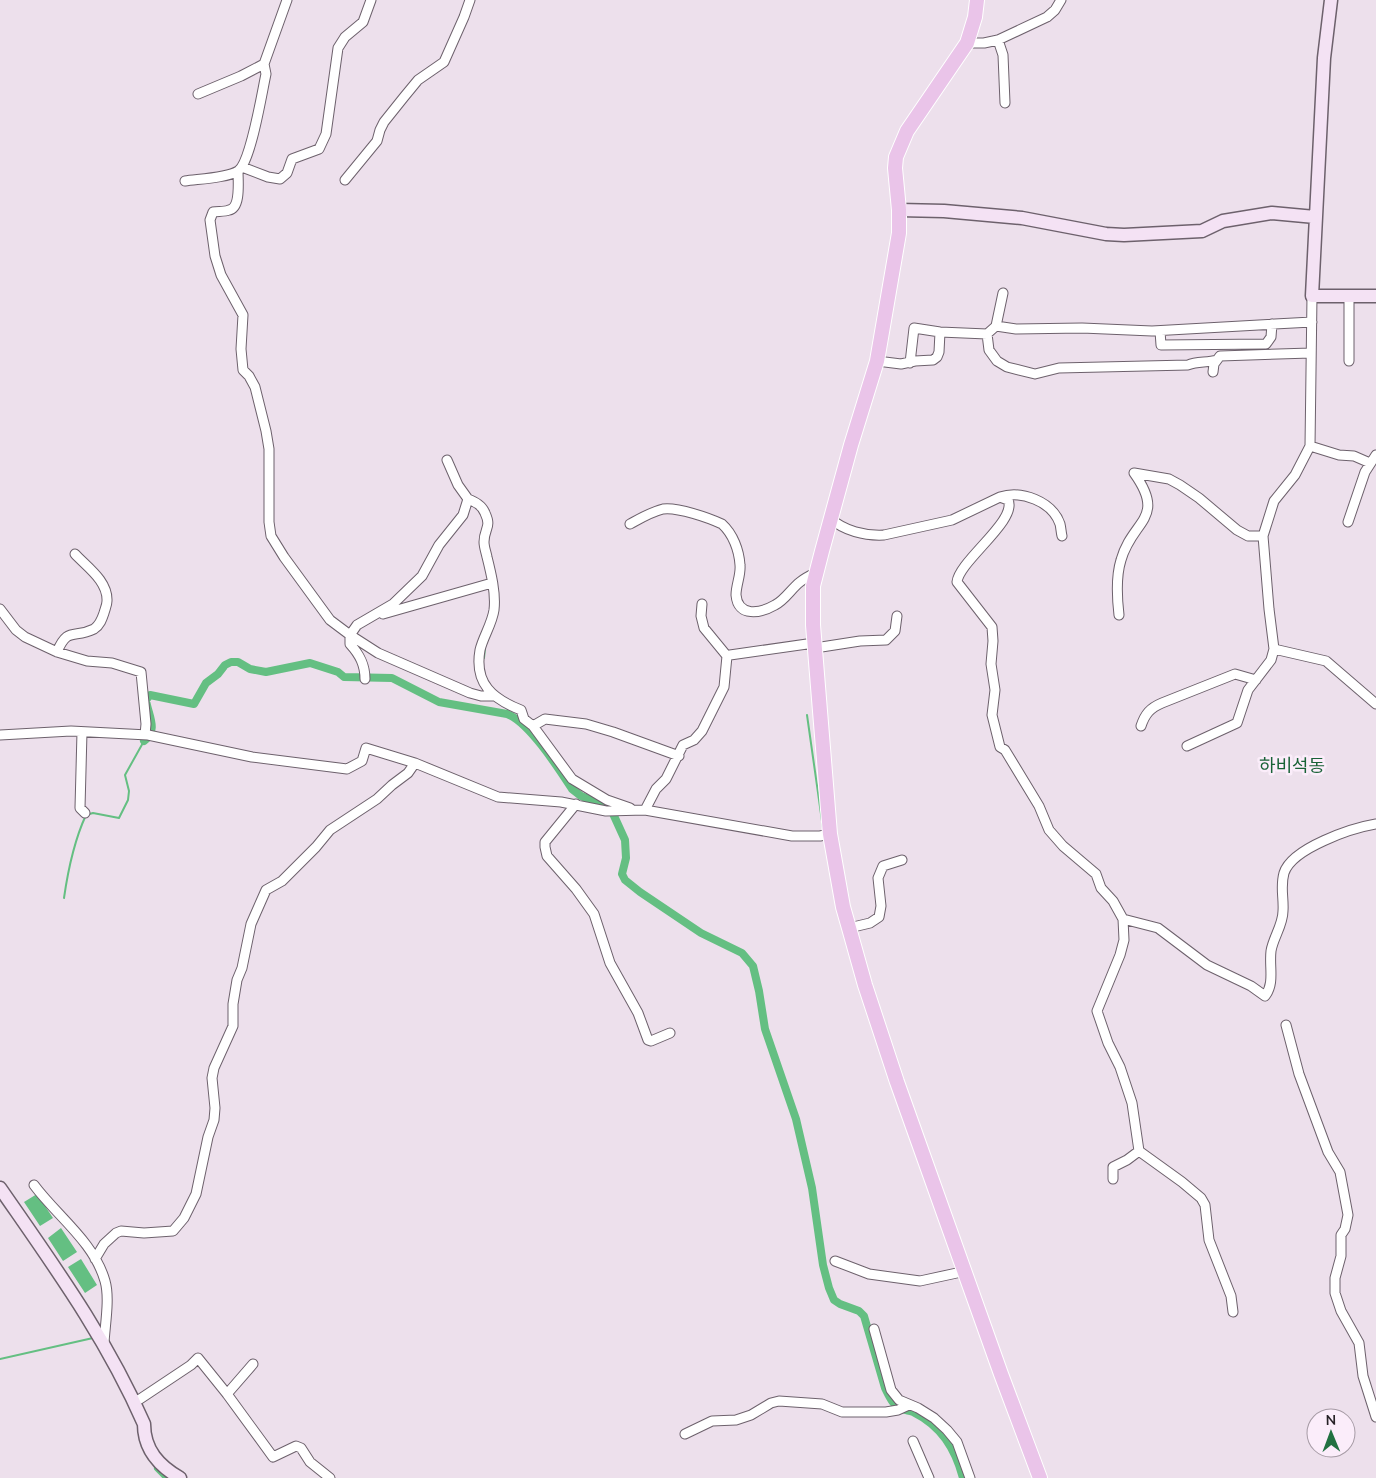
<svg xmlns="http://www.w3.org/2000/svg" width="1376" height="1478" font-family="'Nunito Sans','Noto Sans KR',sans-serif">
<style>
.water{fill:#64bf82}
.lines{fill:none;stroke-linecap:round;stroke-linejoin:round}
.stream{stroke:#64bf82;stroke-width:2}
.canal{stroke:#64bf82;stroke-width:8}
.street-casing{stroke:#6d616c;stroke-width:11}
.secondary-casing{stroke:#6d616c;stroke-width:15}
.primary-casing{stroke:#fff;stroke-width:16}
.street{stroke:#fff;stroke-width:9}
.secondary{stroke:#f4e2f4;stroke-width:12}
.primary{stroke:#eac4e9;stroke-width:14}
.labels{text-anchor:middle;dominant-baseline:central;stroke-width:5;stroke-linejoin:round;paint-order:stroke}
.quarter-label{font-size:18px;fill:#196237;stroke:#fbedfa}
</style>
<rect width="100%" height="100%" fill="#ede0ec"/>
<path class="water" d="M 37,1194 L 53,1218 L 40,1226 L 24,1202 Z
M 61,1228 L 77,1252 L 63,1261 L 48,1238 Z
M 81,1259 L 97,1285 L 85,1293 L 68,1267 Z"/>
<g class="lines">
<path class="stream" d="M 484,658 L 485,648
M 507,714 L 508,707
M 807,715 L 823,828
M 64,898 C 68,870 74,841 86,815 L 93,813 L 119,818 L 128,800 L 129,791 L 125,775 L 144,741
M 0,1359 L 93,1338"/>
<path class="canal" d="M 144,741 C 159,730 148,715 146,700 L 150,695 L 194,704 L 206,683 L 218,674 L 225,665 L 231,662 L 238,662 L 250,669 L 266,672 L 310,663 L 338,672 L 344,677 L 392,678 L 439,702 L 507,714 C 529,722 559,769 572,789 L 581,796 L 610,807 L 625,840 L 626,858 L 622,874 L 625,880 L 640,892 L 701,933 L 742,953 L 753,966 L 759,991 L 765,1029 L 796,1119 L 812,1188 L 823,1265 L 829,1288 L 834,1300 L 840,1304 L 859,1311 L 864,1316 L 885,1388 C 889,1396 893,1406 902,1409 C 906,1411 909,1410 913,1412 C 941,1426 955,1448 963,1478
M 158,1468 L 168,1478"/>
<g class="street-casing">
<path id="street" d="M 998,40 L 1003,55 L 1005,103
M 967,43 L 984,43 L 998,40 L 1047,17 L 1055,10 L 1061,0
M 198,94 L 241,76 L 264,64
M 242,167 L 268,177 L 280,179 L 287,173 L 292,159 L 319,149 L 326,134 L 338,48 L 345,37 L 363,22 L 371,0
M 238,171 C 238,181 241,208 229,210 C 224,212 218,211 213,212 L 210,220 L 215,256 L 221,275 L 243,315 L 241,349 L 243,370 L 249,376 L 255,387 L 266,431 L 269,449 L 269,522 L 271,536 L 284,557 L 330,620 L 350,635 L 378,653 L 470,693 L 481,696 L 494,696
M 345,180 L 377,141 L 380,130 L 384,122 L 404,97 L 418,80 L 444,62 L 464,17 L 470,0
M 185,181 C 198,179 227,178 238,171 C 251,162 262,92 266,74 L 264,64 L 287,0
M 1349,296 L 1349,361
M 996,326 L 1016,329 L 1082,328 L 1152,331 L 1312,322
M 1160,331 L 1161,345 L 1266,344 L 1271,337 L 1272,324
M 987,334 L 989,350 L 997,361 L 1007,367 L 1035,374 L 1059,368 L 1188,365 C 1197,361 1207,363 1217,360
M 877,361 L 901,364 L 915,361 L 933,360 L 937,357 L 939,352 L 940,332
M 910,363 L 914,328 L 940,332 L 987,334 L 996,326 L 1003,293
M 1213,372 L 1214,364 L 1220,356 L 1311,353
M 1310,446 L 1339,455 L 1354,456 L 1370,463
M 1134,473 L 1169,479 L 1180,485 L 1199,498 L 1237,530 L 1248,536 L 1263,536
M 1000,497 C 1021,490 1052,501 1060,524 C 1061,528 1061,532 1062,536
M 468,499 C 475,502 482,505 485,513 C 492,528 484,528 484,542 C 484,547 486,552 487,557 C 491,573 496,593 494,610 C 492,624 483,637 480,650 C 474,684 493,699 521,710 L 524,719 L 533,726 L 572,779 L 607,800 L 630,808
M 830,518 C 844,531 865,536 884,535 L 952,520 L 1000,497 L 1008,500 C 1018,520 959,561 957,582 L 992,627 L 993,641 L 991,664 L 995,690 L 992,715 L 1000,747 L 1005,750 L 1039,806 L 1049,830 L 1063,846 L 1096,874 L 1101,888 L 1113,901 L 1123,919 L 1124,940 L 1120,955 L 1097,1011 L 1108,1043 L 1120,1067 L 1132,1103 L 1139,1151 L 1182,1182 L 1201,1198 L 1205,1205 L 1209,1240 L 1231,1296 L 1233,1312
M 1348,522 L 1365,472 L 1376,455
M 630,524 C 641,518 651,512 663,509 C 678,507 709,518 722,524 C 733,534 739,550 740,565 C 741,575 736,585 736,595 C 738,618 761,613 775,605 C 785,600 791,589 800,582 C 805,578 811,575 817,572
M 0,609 L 16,630 L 25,637 L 57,652 L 87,661 L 112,663 L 141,672 L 146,724 L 145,735
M 383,614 L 492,583
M 1119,615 C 1117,598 1116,576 1121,560 C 1132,520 1167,519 1134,473
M 815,648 L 860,641 L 886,640 L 895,631 L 897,616
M 1274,649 L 1326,661 L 1376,704
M 57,652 C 68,626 74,639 94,629 C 100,625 102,619 104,613 C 105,609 107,605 107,601 C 108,581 87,567 75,554
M 727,656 L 730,655 L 814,643
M 365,679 C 365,665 360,655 350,644 L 350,635 L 357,625 L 393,604 L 422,576 L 439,545 L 463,515 L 468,499 L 458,485 L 447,460
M 533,726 L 545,719 L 586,724 L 613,732 L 679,756
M 1141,726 C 1145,714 1150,708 1162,703 L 1235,674 L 1256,680
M 82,732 L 80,808 L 85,813
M 0,735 L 71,731 L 148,735 L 252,757 L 347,769 L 362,761 L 366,748 L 415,763 L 498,797 L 561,802 L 606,811 L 645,810 L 792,836 L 820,836 L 830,834
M 1187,746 L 1237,723 L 1248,690 L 1271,660 L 1274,649 L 1269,609 L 1263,536 L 1274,501 L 1295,475 L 1310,446 L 1312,296
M 576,804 L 545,842 L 545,847 L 547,856 L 576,889 L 594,914 L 610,963 L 638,1013 L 648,1040 L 651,1041 L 670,1033
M 645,810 L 656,789 L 666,779 L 683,745 L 694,740 L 702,731 L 724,687 L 727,656 L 704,628 L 701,616 L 702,604
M 1123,919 L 1158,928 L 1207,965 L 1251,986 L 1265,996 C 1275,983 1269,967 1271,951 C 1273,938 1283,925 1283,911 C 1284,898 1280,887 1284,873 C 1292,848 1352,828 1376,824
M 849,928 L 870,923 L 879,917 L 881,906 L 878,878 L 883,866 L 902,860
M 1286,1025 L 1299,1074 L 1328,1152 L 1340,1172 L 1348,1215 L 1345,1229 L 1341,1235 L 1341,1256 L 1335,1278 L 1335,1293 L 1341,1311 L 1359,1343 L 1363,1376 L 1376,1417
M 1113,1179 L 1113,1167 L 1127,1160 L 1139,1151
M 34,1185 C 57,1216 94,1242 105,1281 C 110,1298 105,1325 104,1343
M 95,1259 L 104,1244 L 116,1233 L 121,1231 L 144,1233 L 173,1231 L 184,1218 L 196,1194 L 208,1137 L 214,1120 L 215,1108 L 212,1078 L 214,1068 L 233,1026 L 233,1004 L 237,980 L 242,968 L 251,924 L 266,890 L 282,881 L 316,847 L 330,830 L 377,799 L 392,785 L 408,773 L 415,763
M 835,1261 L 869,1274 L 920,1281 L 966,1271
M 874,1329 L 891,1390 L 899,1400 L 918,1408 L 934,1418 L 947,1430 L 957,1442 L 970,1478
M 227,1394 L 253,1364
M 134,1401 L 140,1399 L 191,1365 L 198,1358 L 227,1394 L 273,1457 L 296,1446 L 301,1448 L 310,1462 L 330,1478
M 685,1434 L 712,1421 L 736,1420 L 751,1415 L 771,1403 L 779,1401 L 822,1404 L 842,1412 L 886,1412 L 898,1410 L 909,1405
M 913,1441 L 929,1478"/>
</g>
<g class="secondary-casing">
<path id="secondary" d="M 1331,0 L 1324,58 L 1312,296 L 1376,296
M 899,210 L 944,211 L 1022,218 L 1106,234 L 1124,235 L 1202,231 L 1223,221 L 1272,213 L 1315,217
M 0,1188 C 54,1266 106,1337 144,1424 C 144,1450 159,1466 180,1478"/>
</g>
<g class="primary-casing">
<path id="primary" d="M 977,0 L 975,17 L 967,43 L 907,131 L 896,157 L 895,168 L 899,210 L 899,233 L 877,361 L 851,445 L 822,551 L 813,586 L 813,625 L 830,834 L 843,907 L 849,928 L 865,985 L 897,1082 L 1001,1374 L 1040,1478"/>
</g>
<use href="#street" class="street"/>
<use href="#secondary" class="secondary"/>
<use href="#primary" class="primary"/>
</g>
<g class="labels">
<g class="quarter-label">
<text x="1292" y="766">하비석동</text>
</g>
</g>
<g transform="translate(1331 1433) rotate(359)"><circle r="24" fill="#fbedfa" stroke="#a69ba5"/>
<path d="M0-4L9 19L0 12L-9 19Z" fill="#217141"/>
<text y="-8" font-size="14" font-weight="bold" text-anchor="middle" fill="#262126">N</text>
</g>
</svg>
